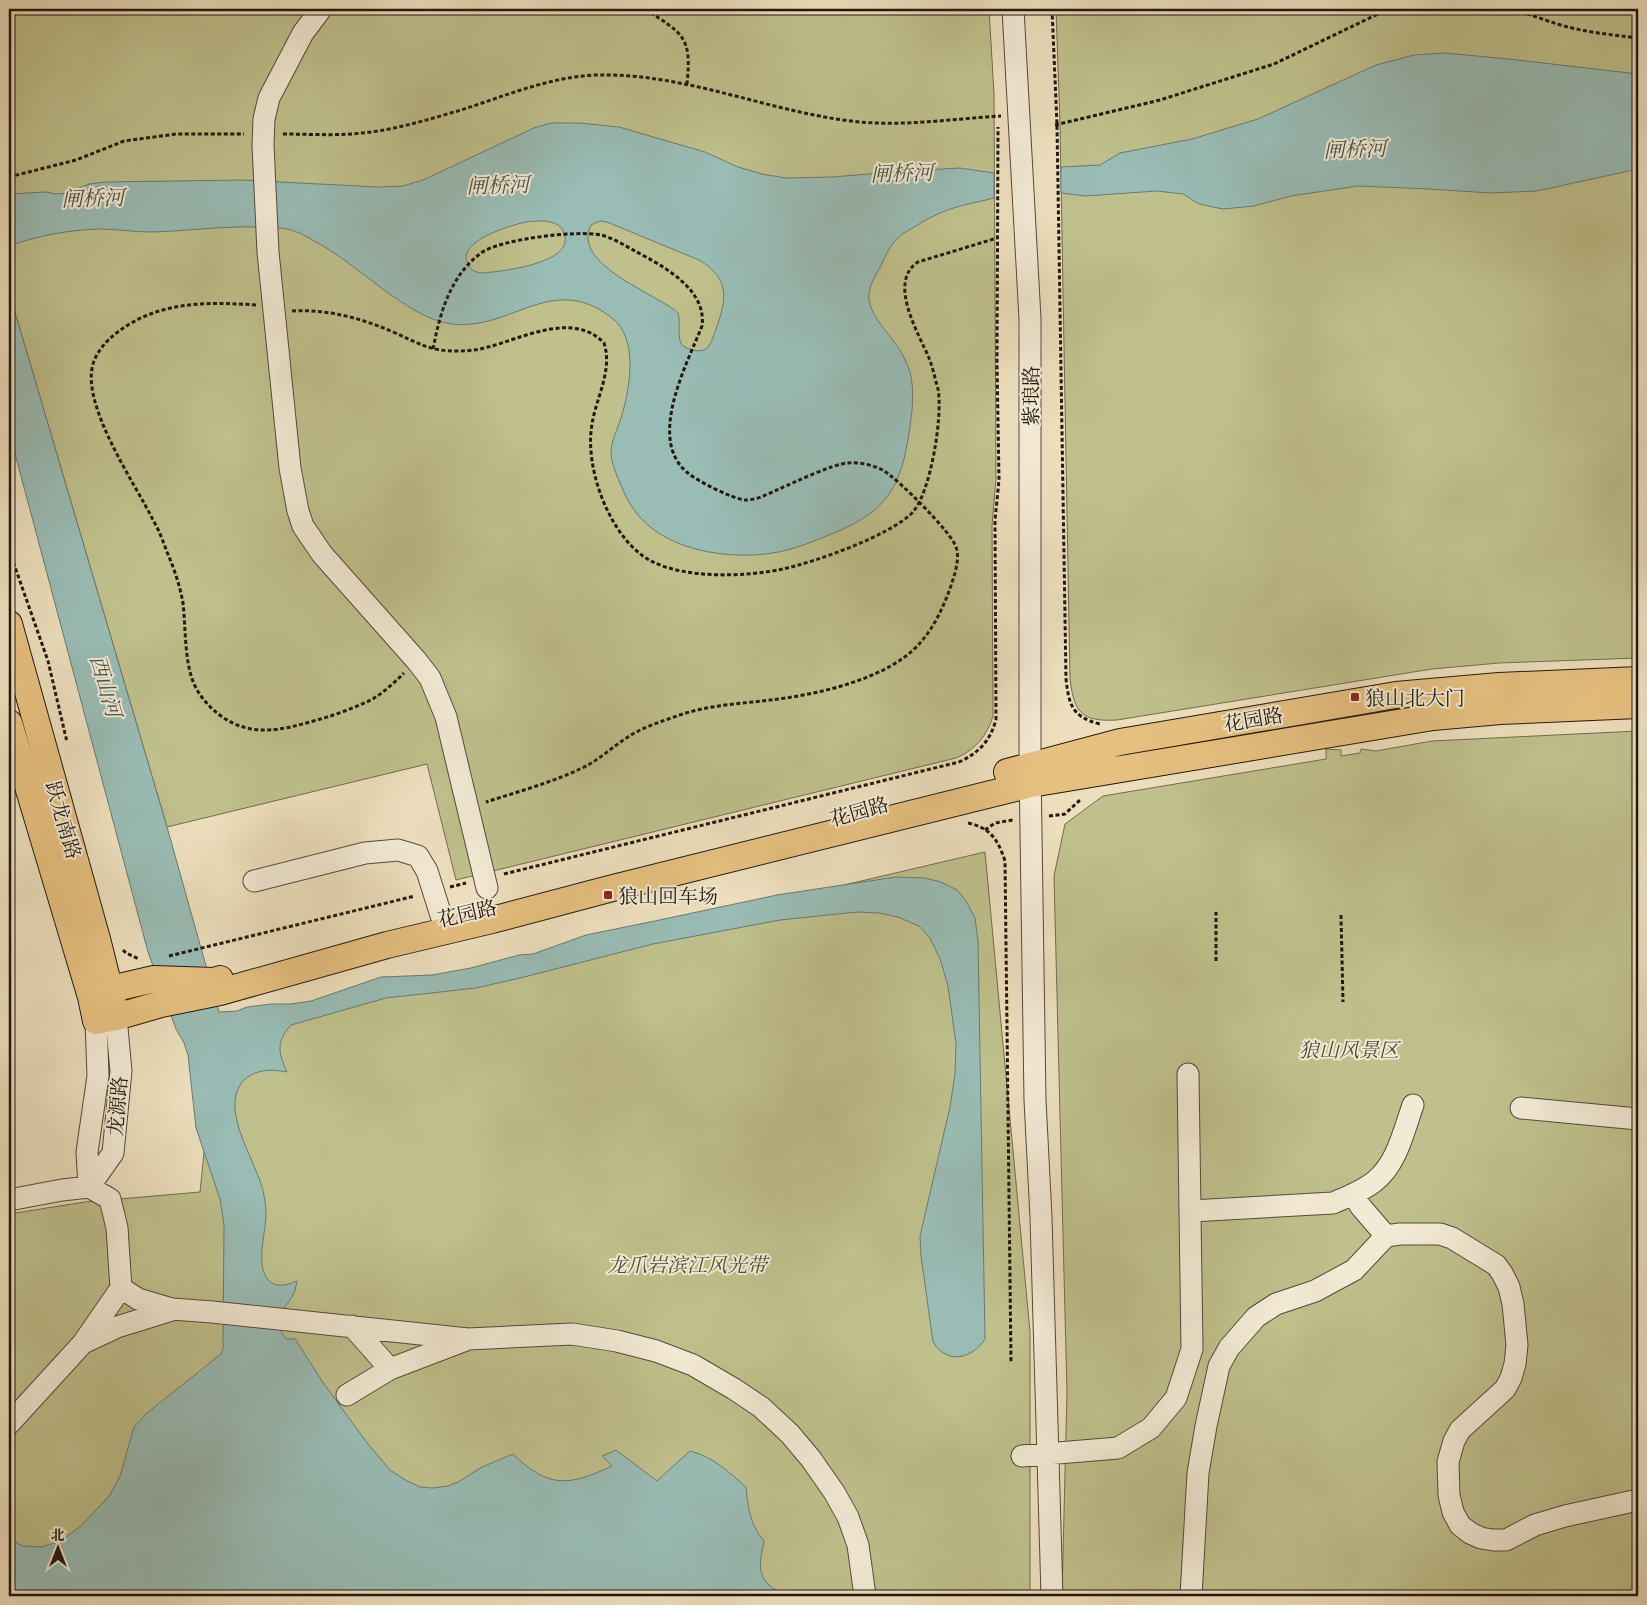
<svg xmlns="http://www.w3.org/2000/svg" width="1647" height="1605" font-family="'Gentium Book Plus','Noto Serif SC',serif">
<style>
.green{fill:#bfc08c;stroke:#706c4d}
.water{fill:#99bcb5;stroke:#697a72;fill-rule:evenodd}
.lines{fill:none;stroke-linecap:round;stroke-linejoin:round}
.minor-casing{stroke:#544a3a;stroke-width:23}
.major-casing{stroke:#21180e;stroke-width:28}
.path{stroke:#21180e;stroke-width:3;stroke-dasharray:4 2.5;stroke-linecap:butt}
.minor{stroke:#f3ead5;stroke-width:21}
.major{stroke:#e6c07f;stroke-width:26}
.poi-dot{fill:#8f2418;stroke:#f3ead5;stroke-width:2}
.labels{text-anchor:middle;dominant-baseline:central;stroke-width:4;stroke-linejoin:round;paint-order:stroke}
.street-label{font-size:20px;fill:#21180e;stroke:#f3ead5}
.poi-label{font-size:20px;fill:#21180e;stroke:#f3ead5;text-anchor:start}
.park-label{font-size:20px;font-style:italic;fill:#504a34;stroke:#f3ead5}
.water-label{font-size:21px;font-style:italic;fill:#4b5148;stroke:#f3ead5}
</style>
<rect width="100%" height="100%" fill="#eddfbe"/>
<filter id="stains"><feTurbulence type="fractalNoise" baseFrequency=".004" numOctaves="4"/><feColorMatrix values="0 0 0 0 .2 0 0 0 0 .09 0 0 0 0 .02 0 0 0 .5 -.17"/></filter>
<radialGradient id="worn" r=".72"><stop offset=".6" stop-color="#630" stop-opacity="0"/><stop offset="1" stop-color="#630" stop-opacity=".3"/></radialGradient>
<path class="green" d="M 9,9 L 989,9 L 994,94 L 996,479 L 992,526 L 993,716 C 987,736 975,750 956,758 L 456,880 L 427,764 L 167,827 L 9,292 Z
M 1056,9 L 1638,9 L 1638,658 L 1499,663 L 1432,669 L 1117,720 C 1082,722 1074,713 1070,679 L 1060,124 Z
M 1638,731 L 1638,1596 L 1062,1596 L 1067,1393 L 1054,876 L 1065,824 L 1103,796 L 1326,759 L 1326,749 L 1341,750 L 1341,756 L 1360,753 L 1361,749 L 1376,751 L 1432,741 Z
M 985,852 L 1030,1332 L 1030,1596 L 9,1596 L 9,1214 L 85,1202 L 200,1192 L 211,1084 L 209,1043 L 592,944 Z"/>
<path class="water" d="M 1445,53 L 1509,59 L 1638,74 L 1638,169 L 1537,191 L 1490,193 L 1429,189 L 1358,186 L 1291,196 L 1254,206 L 1223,209 L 1199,204 L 1183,194 L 1157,191 L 1085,196 L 1061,193 L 1061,167 L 1100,165 L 1120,153 L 1192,139 L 1258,119 L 1376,65 L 1414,55 Z
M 551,123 L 580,123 L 619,127 L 705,152 L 738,167 L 762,174 L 786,178 L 832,177 L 906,171 L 960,168 L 994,173 L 994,198 C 975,203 953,206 936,215 C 929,218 922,222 916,226 C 910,230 902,233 897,239 C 888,247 884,261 878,271 C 873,280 868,289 869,300 C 872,316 883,327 892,339 C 900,349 906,360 910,372 C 915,391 912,414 909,433 C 900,495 881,515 824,537 C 807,544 791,550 773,553 C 730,560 668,551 639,516 C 630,506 625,495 620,483 C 616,474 612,464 611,454 C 611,440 617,431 621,418 C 630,389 639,339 612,318 C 552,271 512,331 452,324 C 408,319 357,263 316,242 C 306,236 293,229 281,228 C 274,227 265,227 258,227 C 222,226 187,231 152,232 C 134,232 116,229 98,229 C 69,230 36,236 9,246 L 9,194 L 46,192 L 56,194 L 68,193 L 89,184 L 106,182 L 241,180 L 378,187 L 403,186 L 423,180 L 534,128 ZM 545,221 C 556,223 563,225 565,237 C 570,264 499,272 481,273 C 474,272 470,269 467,262 C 458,241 511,225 526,222 C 532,221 539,221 545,221 ZM 600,221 L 607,222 L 699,260 C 730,278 727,299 716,329 C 714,335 711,345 706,349 C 700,353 685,350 681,343 C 677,335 681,322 678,313 C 656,293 571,265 591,225 Z
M 9,292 L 167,827 L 219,1012 L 237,1011 L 247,1007 L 271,1004 L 291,1004 L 311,1001 L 381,977 L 432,975 L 471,968 L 519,955 L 533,954 L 586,935 L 650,922 L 777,895 L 896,877 L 925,878 L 941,882 L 957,890 L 966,901 L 975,918 L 978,941 L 985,1339 C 972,1359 947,1365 933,1342 L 921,1256 L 920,1236 L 950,1107 L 955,1074 L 956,1044 L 948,986 L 940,959 L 930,938 L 919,926 L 898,917 L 879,913 L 857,912 L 780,920 L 653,944 L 520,978 L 476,988 L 386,998 L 291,1025 C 276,1042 278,1052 287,1072 C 272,1069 256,1069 244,1080 C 217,1109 258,1162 264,1195 C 265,1201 266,1208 266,1214 C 266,1231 257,1259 265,1275 C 272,1289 285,1286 297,1281 C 295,1294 290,1302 281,1311 L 281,1331 L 286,1339 L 295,1339 L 324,1384 L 368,1444 L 390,1470 L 407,1481 L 420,1487 L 433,1488 L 448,1486 L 458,1482 L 482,1467 L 513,1454 C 549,1489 569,1486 612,1466 L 602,1456 L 616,1450 L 657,1481 L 690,1451 C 712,1456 730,1473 746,1487 C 748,1508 750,1524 764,1541 C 758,1569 756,1581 786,1596 L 9,1596 L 9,1538 L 22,1546 L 42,1547 L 60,1541 L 80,1527 L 110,1495 L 120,1476 L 134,1427 L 147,1413 L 221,1354 L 223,1349 L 224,1225 L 220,1199 L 196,1128 L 188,1055 L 184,1043 L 176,1029 L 148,952 L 9,431 Z"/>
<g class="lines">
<g class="minor-casing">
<path id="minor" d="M 321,9 L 303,33 L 269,98 L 264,119 L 263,145 L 268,252 L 290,468 L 298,511 L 303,526 L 322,554 L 416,660 L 430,678 L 446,717 L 487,888
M 1013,9 L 1030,319 L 1030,766 L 1035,1100 L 1041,1217 L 1052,1596
M 254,881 L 365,853 L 398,850 L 418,856 L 427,871 L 446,931
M 1521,1108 L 1638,1119
M 89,1187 L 87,1152 L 98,1076 L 96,1021
M 1353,1194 L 1361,1207 L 1386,1236
M 9,1200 L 62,1190 L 89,1187 L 113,1153 L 121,1071 L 116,1017
M 1191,1211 L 1333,1203 C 1347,1197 1363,1191 1375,1181 C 1397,1164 1404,1130 1413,1105
M 121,1288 L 138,1299 L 172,1309 L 212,1312 L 468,1339 L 572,1334 L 617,1341 L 656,1351 L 693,1365 L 734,1389 L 761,1407 L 790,1434 L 811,1459 L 834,1492 L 848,1517 L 858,1545 L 865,1596
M 352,1326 L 390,1369
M 83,1343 L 117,1327 L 172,1310
M 347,1395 L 390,1369 L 466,1340
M 9,1424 L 83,1343 L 121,1288 L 117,1228 L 110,1199 L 89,1187
M 1022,1456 L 1118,1448 L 1151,1428 L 1176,1398 L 1192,1349 L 1188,1074
M 1191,1596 L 1198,1473 L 1206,1426 L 1219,1366 L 1229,1348 L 1256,1317 L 1276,1304 L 1315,1291 L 1354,1270 L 1386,1236 L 1400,1234 L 1440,1234 L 1452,1238 L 1496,1265 L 1502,1273 L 1509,1287 L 1513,1304 L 1517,1345 L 1515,1364 L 1511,1378 L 1505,1389 L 1460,1430 L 1454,1441 L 1448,1462 L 1449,1495 L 1453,1512 L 1460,1525 L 1470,1533 L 1481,1538 L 1493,1540 L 1506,1540 L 1535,1525 L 1565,1516 L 1638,1500"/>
</g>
<g class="major-casing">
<path id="major" d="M 9,624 L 97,939 L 114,1007
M 9,723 L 91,997 L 96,1021 L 116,1017 L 161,1004 L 220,992 L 387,945 L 492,920 L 609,889 L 1031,784 L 1433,717 L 1500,711 L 1638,705
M 1007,772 L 1120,742 L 1396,695 L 1499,686 L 1638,680
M 91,997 L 111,989 L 154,979 L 214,981 L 220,979"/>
</g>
<path class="path" d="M 645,9 C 683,34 692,36 687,84
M 1052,9 L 1057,125 L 1066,679 C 1069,705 1072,717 1100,724
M 1508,9 C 1529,13 1548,22 1568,27 C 1591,33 1615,35 1638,38
M 1055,125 L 1160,100 L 1274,64 L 1380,13 L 1393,9
M 283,134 C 309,134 336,136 362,133 C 395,130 430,119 461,110 C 505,96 549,77 596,75 C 683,73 759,108 843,120 C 896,128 949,119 1001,116
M 9,177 L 76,160 L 124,141 L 176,134 L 244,134
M 256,305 C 210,302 164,301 125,327 C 111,336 98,348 93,364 C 81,406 135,483 153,520 C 159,530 163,541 167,552 C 174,568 180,586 183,603 C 186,630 184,659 194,684 C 200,697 209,707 221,716 C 252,738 282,730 317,720 C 335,715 354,708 371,700 C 383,693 394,683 404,673
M 292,311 C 327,309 361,318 393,332 C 416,342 431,352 458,351 C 468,351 478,350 488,347 C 523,338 573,311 604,343 C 613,370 596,398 592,424 C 584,468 610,539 651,561 C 686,579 745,577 783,569 C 815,562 889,536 912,513 C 931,493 943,415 938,389 C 935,379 933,368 929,358 C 919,334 887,282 918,262 L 997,238
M 433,349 C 440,313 450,276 481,253 C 500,239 577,230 601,235 C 613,238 624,245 635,251 C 663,266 707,289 702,326 C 687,364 646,440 688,473 C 697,481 733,499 745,500 C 757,500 768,494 779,489 C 795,482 833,464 848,463 C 860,462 874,465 884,471 C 898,479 952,533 956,547 C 959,555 957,564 955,573 C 948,597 937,624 920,643 C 889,679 816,695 770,700 C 739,704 707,705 677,716 C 660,722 643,727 628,737 C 612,747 598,761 580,769 C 550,783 517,792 486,802
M 9,550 L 48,661 L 67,742
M 1049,816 L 1065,814 L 1081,799
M 968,823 C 991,828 998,840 1005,861 L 1011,1363
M 985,830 L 995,823 L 1013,820
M 504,874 L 959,762 C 979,753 991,740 996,719 L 995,520 L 999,480 L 997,364 L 998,127
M 450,887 L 466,883
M 1341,915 L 1343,1002
M 123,950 L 126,953 L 139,959
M 169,956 L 415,896
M 1216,961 L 1216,912"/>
<use href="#minor" class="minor"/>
<use href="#major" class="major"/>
</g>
<g class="poi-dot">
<rect x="1350" y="692" width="10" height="10" rx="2.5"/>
<rect x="603" y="890" width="10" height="10" rx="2.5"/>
</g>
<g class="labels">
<g class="street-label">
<text transform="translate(1030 396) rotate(-90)">紫琅路</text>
<text transform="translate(1253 719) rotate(-10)">花园路</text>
<text transform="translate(859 811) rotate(-16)">花园路</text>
<text transform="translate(64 820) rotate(74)">跃龙南路</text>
<text transform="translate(467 913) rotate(-13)">花园路</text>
<text transform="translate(117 1106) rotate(-85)">龙源路</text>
</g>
<g class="poi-label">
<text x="1365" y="697">狼山北大门</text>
<text x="618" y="895">狼山回车场</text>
</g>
<g class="park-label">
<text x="1349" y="1049">狼山风景区</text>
<text x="687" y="1264">龙爪岩滨江风光带</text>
</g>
<g class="water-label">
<text transform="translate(1355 149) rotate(-2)">闸桥河</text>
<text transform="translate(902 173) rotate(-2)">闸桥河</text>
<text transform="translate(498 185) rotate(-2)">闸桥河</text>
<text transform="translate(93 198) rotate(-2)">闸桥河</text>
<text transform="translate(106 686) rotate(74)">西山河</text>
</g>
</g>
<rect width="1647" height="1605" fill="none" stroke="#eddfbe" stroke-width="30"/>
<rect x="10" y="10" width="1627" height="1585" fill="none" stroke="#21180e" stroke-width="2.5"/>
<rect x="15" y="15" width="1617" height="1575" fill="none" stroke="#21180e"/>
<g transform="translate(58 1548)" stroke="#f3ead5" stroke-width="4" paint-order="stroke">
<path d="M0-4L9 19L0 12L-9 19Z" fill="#21180e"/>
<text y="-8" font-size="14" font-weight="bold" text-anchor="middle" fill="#21180e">北</text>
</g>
<rect width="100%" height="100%" filter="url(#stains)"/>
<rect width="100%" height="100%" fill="url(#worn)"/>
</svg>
